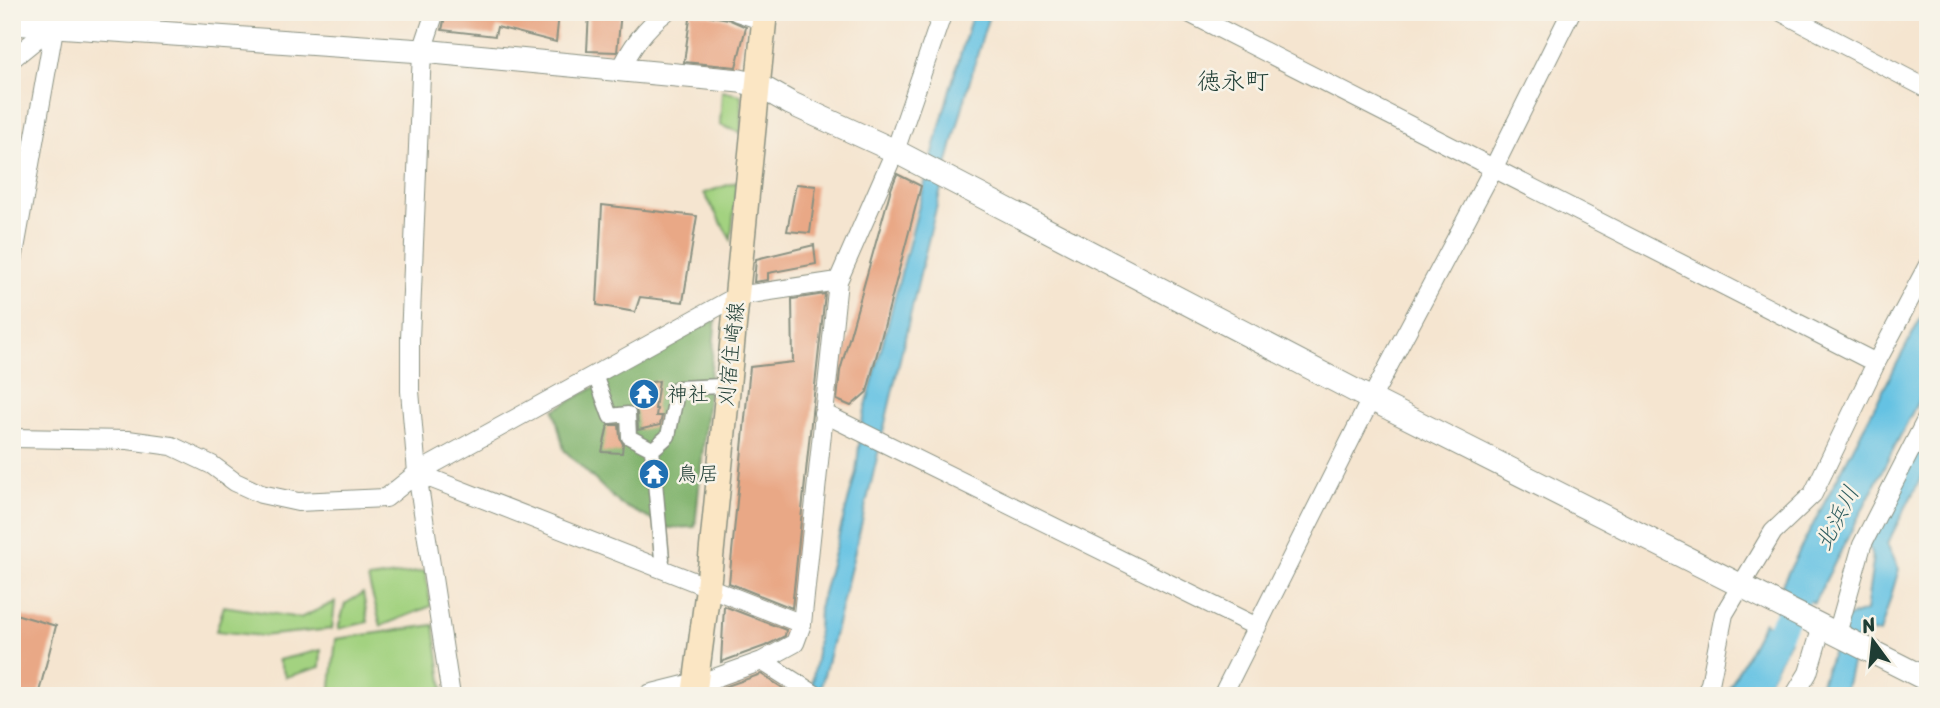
<svg xmlns="http://www.w3.org/2000/svg" width="1940" height="708" font-family="Sriracha,'Klee One',sans-serif">
<style>
.green{fill:#a3d280;stroke:#61885a;stroke-width:2}
.forest{fill:#82b46e;stroke:#507851;stroke-width:2}
.water{fill:#65c2e3;stroke:#42808c;stroke-width:2}
.lines{fill:none;stroke-linecap:round;stroke-linejoin:round}
.river{stroke:#65c2e3;stroke-width:26}
.building{fill:#e9a886}
.pedestrian-casing{stroke:#8a9182;stroke-width:17}
.minor-casing{stroke:#8a9182;stroke-width:20}
.tertiary-casing{stroke:#8a9182;stroke-width:25}
.secondary-casing{stroke:#8a9182;stroke-width:27}
.pedestrian{stroke:#fff;stroke-width:14}
.minor{stroke:#fff;stroke-width:18}
.tertiary{stroke:#fff;stroke-width:23}
.secondary{stroke:#fbe6c4;stroke-width:24}
.labels{text-anchor:middle;dominant-baseline:central;stroke-width:5;stroke-linejoin:round;paint-order:stroke}
.street-label{font-size:21px;fill:#1f3d34;stroke:#f7f3e8}
.poi-label{font-size:21px;fill:#1f3d34;stroke:#f7f3e8;text-anchor:start}
.water-label{font-size:23px;font-style:italic;fill:#305e60;stroke:#f7f3e8}
.quarter-label{font-size:24px;fill:#1f3d34;stroke:#f7f3e8}
</style>
<rect width="100%" height="100%" fill="#f7f3e8"/>
<filter id="ink" filterUnits="userSpaceOnUse"><feTurbulence type="fractalNoise" baseFrequency=".0143" numOctaves="2"/><feDisplacementMap in="SourceGraphic" scale="14" xChannelSelector="R" yChannelSelector="G"/><feConvolveMatrix kernelMatrix="1 2 1 2 8 2 1 2 1" color-interpolation-filters="sRGB"/></filter>
<filter id="wash" filterUnits="userSpaceOnUse"><feTurbulence type="fractalNoise" baseFrequency=".00686" numOctaves="4" result="noise"/><feDisplacementMap in="SourceGraphic" scale="28" xChannelSelector="R" yChannelSelector="G"/><feGaussianBlur stdDeviation="1.57" result="paint"/><feColorMatrix in="noise" values="0 0 0 0 0 0 0 0 0 0 0 0 0 0 0 0 0 1.4 0 .05"/><feComposite in="paint" operator="in"/></filter>
<g filter="url(#wash)">
<rect width="100%" height="100%" fill="#f5e5d0"/>
<path class="green" d="M 722,91 L 741,95 L 741,133 L 720,125 Z
M 737,182 L 731,240 L 704,193 Z
M 425,571 L 431,606 L 381,626 L 368,579 Z
M 363,593 L 368,622 L 338,629 L 345,604 Z
M 335,602 L 332,629 L 261,636 L 216,631 L 224,606 L 300,618 Z
M 434,625 L 444,696 L 330,696 L 336,639 Z
M 321,650 L 320,667 L 286,677 L 278,660 Z"/>
<path class="forest" d="M 716,319 L 695,527 L 668,528 L 620,504 L 564,450 L 554,410 Z"/>
<path class="water" d="M 973,12 L 990,12 C 922,235 880,465 820,690 L 810,696 L 817,653 L 819,608 L 856,472 L 862,421 L 948,96 Z
M 1928,304 L 1928,382 L 1814,603 L 1780,588 Z
M 1928,426 L 1928,464 L 1887,544 L 1899,569 L 1880,633 L 1860,631 L 1844,696 L 1816,696 L 1845,618 L 1866,611 L 1873,562 L 1868,543 Z
M 1764,622 L 1790,640 L 1760,696 L 1725,696 Z"/>
<g class="lines">
<path class="river" d="M 1746,696 L 1814,564"/>
</g>
<g id="blocks">
<path class="building" d="M 446,12 L 516,16 L 517,12 L 559,14 L 556,42 L 497,27 L 495,36 L 442,30 Z
M 589,12 L 621,12 L 617,52 L 587,51 Z
M 691,12 L 728,19 L 746,27 L 736,67 L 684,62 Z
M 897,174 L 921,186 L 867,392 L 851,406 L 837,400 L 840,371 L 890,192 Z
M 796,184 L 816,186 L 810,233 L 787,231 Z
M 602,205 L 697,216 L 683,302 L 640,297 L 635,312 L 597,305 Z
M 814,245 L 816,264 L 768,273 L 768,280 L 754,282 L 756,259 Z
M 825,294 L 812,413 L 792,608 L 729,583 L 750,367 L 793,362 L 792,299 Z
M 659,381 L 655,409 L 657,409 L 656,416 L 662,416 L 660,425 L 638,430 L 637,413 L 632,405 L 631,385 Z
M 608,425 L 619,425 L 620,438 L 623,444 L 622,453 L 602,452 Z
M 724,606 L 786,630 L 785,636 L 765,646 L 721,662 Z
M 12,613 L 56,626 L 38,696 L 12,696 Z
M 761,674 L 795,696 L 709,696 L 710,692 Z"/>
</g>
</g>
<g filter="url(#ink)">
<use href="#blocks" fill-opacity="0" stroke="#8a9182" stroke-width="2"/>
<g class="lines">
<g class="pedestrian-casing">
<path id="pedestrian" d="M 595,375 L 610,416 L 628,414 L 629,437 L 652,449 L 662,559
M 652,450 L 668,436 L 678,388 L 721,386"/>
</g>
<g class="minor-casing">
<path id="minor" d="M 435,12 L 422,51 L 410,339 L 410,391 L 417,473 L 451,696
M 737,12 L 764,21
M 1187,12 L 1876,363
M 1781,12 L 1928,89
M 12,59 L 70,12
M 621,70 C 630,48 647,26 666,12
M 12,266 L 57,12
M 823,413 L 1257,627
M 12,438 L 128,440 L 172,446 L 212,465 L 235,482 L 261,494 L 298,502 L 386,498 L 417,473 L 737,296 L 838,281
M 417,473 L 802,624
M 1837,634 L 1862,545 L 1928,416
M 762,661 L 817,696
M 695,685 L 762,661 L 795,643 L 802,624 L 838,281 L 895,151 L 943,12
M 1222,696 L 1371,399 L 1493,169 L 1571,12
M 1704,696 L 1710,684 L 1724,614 L 1773,532 L 1813,494 L 1876,363 L 1928,265
M 1794,696 L 1808,673 L 1822,626"/>
</g>
<g class="tertiary-casing">
<path id="tertiary" d="M 12,23 L 422,51 L 740,81 L 758,85 L 790,103 L 895,151 L 1371,399 L 1928,680
M 651,696 L 695,685"/>
</g>
<g class="secondary-casing">
<path id="secondary" d="M 694,696 L 708,588 L 765,12"/>
</g>
<use href="#pedestrian" class="pedestrian"/>
<use href="#minor" class="minor"/>
<use href="#tertiary" class="tertiary"/>
<use href="#secondary" class="secondary"/>
</g>
</g>
<defs>
<g id="temple-disc" transform="scale(1.575)"><circle r="9.5" fill="#1f6fb2" stroke="#f7f3e8"/><path d="M0-6L5-2H3V0L6.5 2.5H4V6H1.5V3h-3V6H-4V2.5H-6.5L-3 0V-2H-5Z" fill="#fff"/></g>
</defs>
<g fill-rule="evenodd">
<use href="#temple-disc" x="644" y="394"/>
<use href="#temple-disc" x="654" y="474"/>
</g>
<g class="labels">
<g class="street-label">
<text transform="translate(731 354) rotate(-84)">刈宿住崎線</text>
</g>
<g class="poi-label">
<text x="667" y="394">神社</text>
<text x="677" y="474">鳥居</text>
</g>
<g class="water-label">
<text transform="translate(1837 518) rotate(-63)">北浜川</text>
</g>
<g class="quarter-label">
<text x="1233" y="81">徳永町</text>
</g>
</g>
<rect width="1940" height="708" fill="none" stroke="#f7f3e8" stroke-width="42"/>
<g transform="translate(1873 641) rotate(345)" stroke="#f7f3e8" stroke-width="5" paint-order="stroke">
<path d="M0-5L12 26L0 18L-12 26Z" fill="#1f3d34"/>
<text y="-10" font-size="19" font-weight="bold" text-anchor="middle" fill="#1f3d34">N</text>
</g>
</svg>
